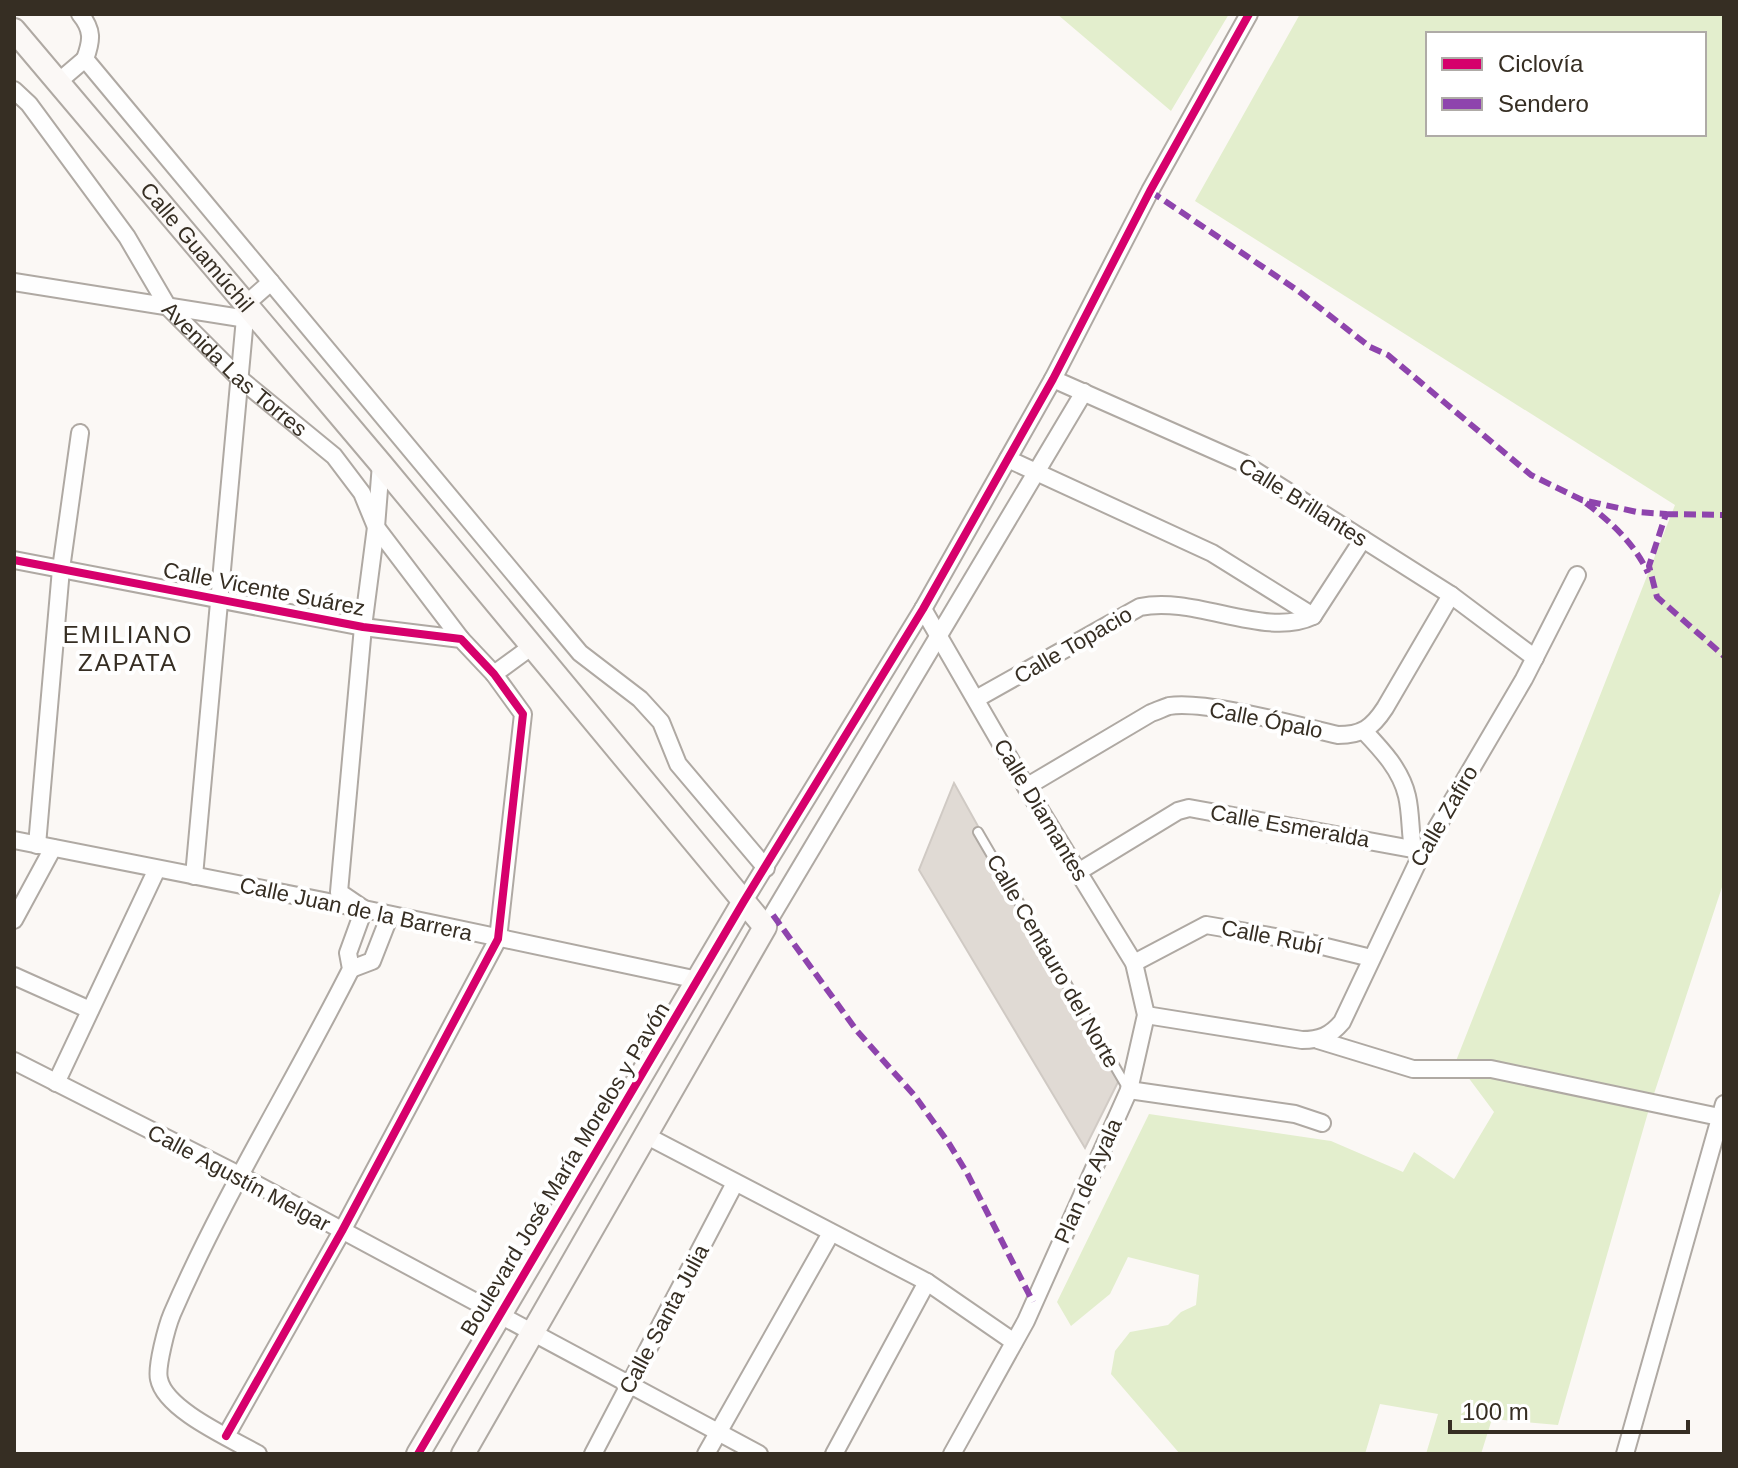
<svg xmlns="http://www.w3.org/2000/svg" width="1738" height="1468" font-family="Helvetica,sans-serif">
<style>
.green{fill:#e3eecd;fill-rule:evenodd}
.building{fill:#e0dad4;stroke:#d0cac4;stroke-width:2}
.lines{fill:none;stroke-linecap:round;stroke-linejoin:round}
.lane-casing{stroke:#afa9a3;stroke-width:12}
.street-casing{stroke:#afa9a3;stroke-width:20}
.secondary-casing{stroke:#afa9a3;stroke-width:26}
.lane{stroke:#fefefe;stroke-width:8}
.street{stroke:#fefefe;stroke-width:16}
.secondary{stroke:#fbf8f6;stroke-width:22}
.quiet{stroke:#8e44ad;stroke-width:6;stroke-dasharray:12 6;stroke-linecap:butt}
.cycleway-casing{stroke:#fff;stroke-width:13}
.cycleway{stroke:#d6006c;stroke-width:8}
.labels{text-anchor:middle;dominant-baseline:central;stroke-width:8;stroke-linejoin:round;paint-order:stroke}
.street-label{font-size:22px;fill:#362e23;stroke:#fff}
.neighbourhood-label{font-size:24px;letter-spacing:2px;fill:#362e23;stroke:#fff}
</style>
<rect width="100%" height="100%" fill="#fbf8f5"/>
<path class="green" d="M 1057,14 L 1229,14 L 1171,111 Z
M 1300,14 L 1724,14 L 1724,881 L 1649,1109 L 1558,1425 L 1492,1419 L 1481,1454 L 1426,1454 L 1438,1414 L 1380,1404 L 1365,1454 L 1180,1454 L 1111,1374 L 1115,1351 L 1130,1332 L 1168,1325 L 1181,1312 L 1196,1305 L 1199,1275 L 1128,1257 L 1110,1294 L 1071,1326 L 1057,1302 L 1149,1114 L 1331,1141 L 1403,1172 L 1414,1152 L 1454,1179 L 1494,1112 L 1456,1061 L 1675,505 L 1195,201 ZM 1428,34 L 1704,34 L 1704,134 L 1428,134 Z"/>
<path class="building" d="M 954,783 L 1119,1080 L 1085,1148 L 919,870 Z"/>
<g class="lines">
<g class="lane-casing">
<path id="lane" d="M 978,832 L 1128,1089"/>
</g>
<g class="street-casing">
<g id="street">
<path d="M 80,14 C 93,30 92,40 85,59 L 580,653 L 640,699 L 661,722 L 678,764 L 766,868"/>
<path d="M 58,82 L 85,59"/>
<path id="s1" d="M 14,90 L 29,104 L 127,237 L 168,307 L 239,378 L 334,456 L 362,493 L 376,527 L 461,639"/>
<path d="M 14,282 L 253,320"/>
<path d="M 246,304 L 271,282"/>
<path d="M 1053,379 L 1243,463 L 1451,595 L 1535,658"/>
<path d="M 1008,459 L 1212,553 L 1313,616"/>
<path d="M 14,560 L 363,627 L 461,639 L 494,674 L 523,714 L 498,939 L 342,1231 L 226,1436"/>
<path d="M 923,609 L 1026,787 L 1134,963 L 1146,1015 L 1129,1090 L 1026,1321 L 952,1454"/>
<path d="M 494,674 L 531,647"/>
<path d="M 976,699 L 1140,607 C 1195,595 1265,639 1313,616 L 1363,539"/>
<path d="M 1364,731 C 1382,750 1401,770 1407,796 C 1411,813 1410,832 1413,849"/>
<path d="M 1026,787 L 1151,713 C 1157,711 1163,708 1169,706 C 1206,700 1298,726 1338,735 C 1362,735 1372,728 1385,708 L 1451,595"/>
<path d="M 14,840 L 364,909 L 698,980"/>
<path d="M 37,845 L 61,569 L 80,433"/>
<path d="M 1078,872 L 1178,811 L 1189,808 L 1423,851"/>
<path d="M 194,876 L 245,318"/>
<path d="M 744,901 L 923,609 L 1053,379 L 1150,191 L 1249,14"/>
<path d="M 14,920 L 53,848"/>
<path d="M 765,927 L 1084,392"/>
<path d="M 1134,963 L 1206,925 L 1310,943 L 1371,958"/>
<path d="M 351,969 L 372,961 L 390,915"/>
<path d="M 14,976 L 90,1010"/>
<path d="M 1146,1015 L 1302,1040 C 1320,1040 1330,1036 1342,1022 L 1423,851 L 1524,679 L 1577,575"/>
<path d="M 1318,1040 L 1413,1069 L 1491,1069 L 1724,1118"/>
<path d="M 14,1061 L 241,1176 L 759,1454"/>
<path d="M 56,1083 L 157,869"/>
<path d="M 1129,1090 L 1295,1114 L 1322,1123"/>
<path d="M 647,1136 L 927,1282 L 1014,1342"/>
<path d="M 258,1454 C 232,1439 165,1410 159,1379 C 156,1367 167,1326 172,1314 C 223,1196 293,1084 351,969 L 348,953 L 364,909 L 339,892 L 363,627 L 376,527 L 381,464"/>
<path d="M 593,1454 L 735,1183"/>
<path d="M 706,1454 L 831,1233"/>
<path d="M 834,1454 L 927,1282"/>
<path d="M 1625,1454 L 1724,1104"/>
</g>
</g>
<g class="secondary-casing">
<g id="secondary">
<path id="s2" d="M 14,30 L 381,464 L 765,927 L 463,1454"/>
<path d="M 418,1454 L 744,901"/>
</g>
</g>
<use href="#lane" class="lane"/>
<use href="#street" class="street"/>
<use href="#secondary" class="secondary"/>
<path class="quiet" d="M 1150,191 L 1297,290 L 1370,347 L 1388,355 L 1531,475 L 1582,500 L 1637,512 L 1666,514 L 1649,566 L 1657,597 L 1724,656
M 1586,503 C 1611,522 1635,544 1648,573
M 1666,514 L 1724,515
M 773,915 L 857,1031 L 914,1095 L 948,1142 L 967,1173 L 1033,1302"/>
<g class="cycleway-casing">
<path id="cycleway" d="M 14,560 L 363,627 L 461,639 L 494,674 L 523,714 L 498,939 L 342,1231 L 226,1436
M 418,1454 L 744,901 L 923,609 L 1053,379 L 1150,191 L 1249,14"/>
</g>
<use href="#cycleway" class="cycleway"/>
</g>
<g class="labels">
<g class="street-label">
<text stroke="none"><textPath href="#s2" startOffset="284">Calle Guamúchil</textPath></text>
<text stroke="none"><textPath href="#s1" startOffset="358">Avenida Las Torres</textPath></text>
<text transform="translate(1303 502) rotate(32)">Calle Brillantes</text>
<text transform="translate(264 589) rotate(11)">Calle Vicente Suárez</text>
<text transform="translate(1073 645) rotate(-30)">Calle Topacio</text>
<text transform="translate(1266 720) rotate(11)">Calle Ópalo</text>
<text transform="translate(1041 810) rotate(59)">Calle Diamantes</text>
<text transform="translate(1444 816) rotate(-60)">Calle Zafiro</text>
<text transform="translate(1290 826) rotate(10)">Calle Esmeralda</text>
<text transform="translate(356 909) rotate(12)">Calle Juan de la Barrera</text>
<text transform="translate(1272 937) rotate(11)">Calle Rubí</text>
<text transform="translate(1053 961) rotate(60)">Calle Centauro del Norte</text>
<text transform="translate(565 1169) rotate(-59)">Boulevard José María Morelos y Pavón</text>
<text transform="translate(239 1178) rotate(28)">Calle Agustín Melgar</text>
<text transform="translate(1088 1181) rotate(-66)">Plan de Ayala</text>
<text transform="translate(664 1319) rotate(-62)">Calle Santa Julia</text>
</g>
<g class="neighbourhood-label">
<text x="128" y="634">EMILIANO<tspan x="128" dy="28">ZAPATA</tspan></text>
</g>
</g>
<rect width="1738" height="1468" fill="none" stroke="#362e23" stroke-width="32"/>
<rect x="1426" y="32" width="280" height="104" fill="#ffffff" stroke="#afaba7" stroke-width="2"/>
<rect x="1442" y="58" width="40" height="12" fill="#d6006c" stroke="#afaba7" stroke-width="2"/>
<text x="1498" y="72" font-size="24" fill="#362e23">Ciclovía</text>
<rect x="1442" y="98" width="40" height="12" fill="#8e44ad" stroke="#afaba7" stroke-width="2"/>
<text x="1498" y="112" font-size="24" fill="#362e23">Sendero</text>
<path d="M1450 1420v12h238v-12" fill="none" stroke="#362e23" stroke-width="4"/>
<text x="1462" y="1420" font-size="24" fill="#362e23" stroke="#ffffff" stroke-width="6" paint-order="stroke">100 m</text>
</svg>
